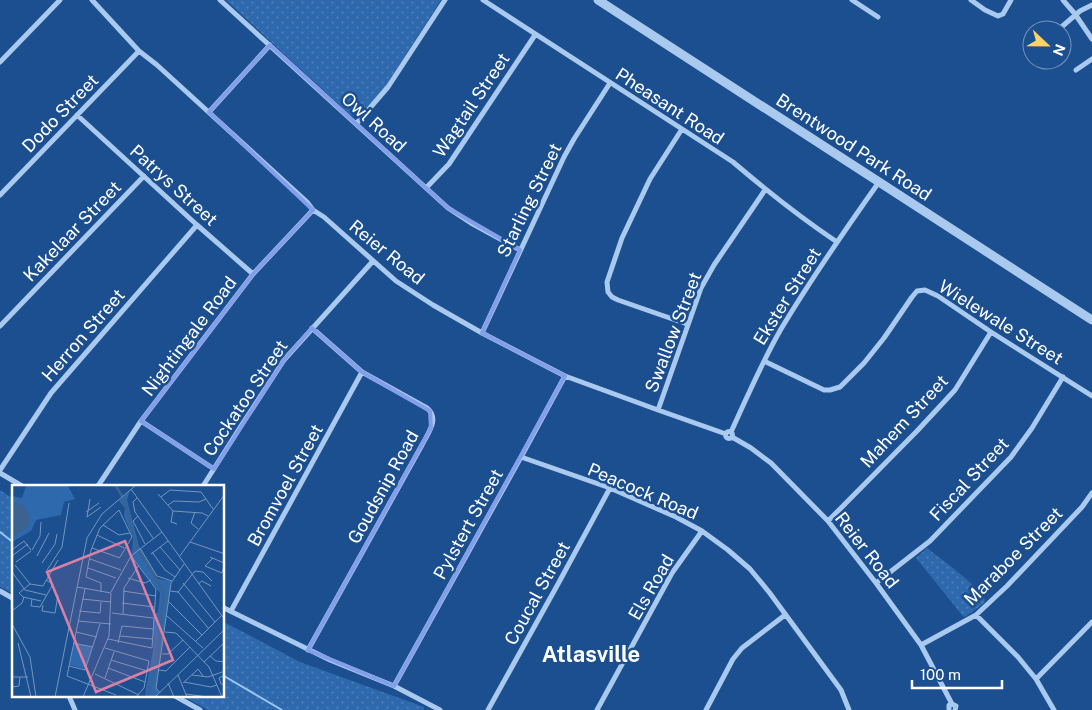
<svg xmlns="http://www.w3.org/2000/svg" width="1092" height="710" font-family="'Public Sans',sans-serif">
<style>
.park{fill:url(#park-dots)}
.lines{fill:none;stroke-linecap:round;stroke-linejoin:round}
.stream{stroke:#9cc4f0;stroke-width:2}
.minor{stroke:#a9c9ee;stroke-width:5}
.tertiary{stroke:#a9c9ee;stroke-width:9}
.marked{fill:none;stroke:#839eea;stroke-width:4;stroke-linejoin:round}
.labels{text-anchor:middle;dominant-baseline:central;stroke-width:5;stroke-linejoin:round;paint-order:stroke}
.street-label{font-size:18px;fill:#fff;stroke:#1b4f8f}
.district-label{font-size:22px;font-weight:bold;fill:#fff;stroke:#1b4f8f}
.inset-river{fill:none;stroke:#3c6290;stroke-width:2.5}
.inset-road{fill:none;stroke:#7695bc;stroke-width:1}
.view{fill:#dd80a5;fill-opacity:0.15;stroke:#dd80a5;stroke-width:2.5}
.inset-edge{fill:none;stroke:#fff;stroke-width:2.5}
</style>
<defs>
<pattern id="park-dots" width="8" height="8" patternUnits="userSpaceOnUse" patternTransform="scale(1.25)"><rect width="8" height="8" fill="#2e69ad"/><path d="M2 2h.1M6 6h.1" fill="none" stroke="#4d80b9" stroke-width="1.8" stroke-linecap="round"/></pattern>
</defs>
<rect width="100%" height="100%" fill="#1b4f8f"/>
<path class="park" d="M 226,0 L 441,0 L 385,87 L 359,116 L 355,116 L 350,115 Z
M 0,490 L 14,499 L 14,594 L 0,587 Z
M 927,548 C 939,558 981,587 985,600 L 983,604 L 965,617 L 962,615 L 916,558 Z
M 224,622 L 300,662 L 424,707 L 424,710 L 208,710 L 183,696 L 224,696 Z"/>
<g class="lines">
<path class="stream" d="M 0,532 L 14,543
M 224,676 L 282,710"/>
<path class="minor" d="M 92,0 L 139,51 L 157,65 L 307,202 L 313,210 L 324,217 L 396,281 L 433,305 L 482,333 L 565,376 L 658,410 L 726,434
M 220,0 L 448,208 L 471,223 L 520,250
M 483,0 L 733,162 C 767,191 801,218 837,242
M 852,0 L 878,17
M 971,0 L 985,10 L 998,16 L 1003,14 L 1011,0
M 1063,0 L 1075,14 L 1092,39
M 1058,30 L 1080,11 L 1092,5
M 0,62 L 60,0
M 1076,70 L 1092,59
M 209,112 L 270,45
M 77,115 L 197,225 L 253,274
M 356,124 L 388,87 L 445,0
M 682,129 L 650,179 L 622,238 L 607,282 L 608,292 L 612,297 L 618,300 L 687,324
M 426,188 L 449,164 L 535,35
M 0,195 L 139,51
M 0,326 L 144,176
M 482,333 L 564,157 L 574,139 L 610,83
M 764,361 L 824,390 L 830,390 L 840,387 L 864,363 L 884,338 L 912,297 L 917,291 L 925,290 L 938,296 L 991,332 L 1092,396
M 658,410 L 701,288 L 714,265 L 765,190
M 141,421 L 214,469
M725.5 435a3.5 3.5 0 1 1 7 0a3.5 3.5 0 1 1-7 0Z
M 731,432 C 747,397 762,362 781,329 C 811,279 845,230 879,182
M 732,437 L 751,448 L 771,463 L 828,521 L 876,583 L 921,645 L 952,704
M 521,457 L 610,488 L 676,517 L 702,531 L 728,550 L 750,569 L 769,592 L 841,690 L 849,710
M 0,470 L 51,393 L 197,225
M 0,473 L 22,486
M 98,486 L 141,421 L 253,274 L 313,210
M 203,486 L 241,426 L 284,360 L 373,261
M 828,521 L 842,507 L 917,431 L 955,390 L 991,332
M 876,583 L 930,541 L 1011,457 L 1032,428 L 1063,377
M 0,591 L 14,599
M 224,608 L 330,660 L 394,686 L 440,710
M 231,611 L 362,372
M 976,615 L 1018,657 L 1036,679 L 1054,710
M 921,645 L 976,615 L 1007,586 L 1082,507 L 1092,493
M 308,650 L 422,445 C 428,433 440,419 427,408 L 362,372 L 312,328
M 1036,679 L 1092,622
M 394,686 L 521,457 L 565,376
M 69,696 L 75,710
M 175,696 L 200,710
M 488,710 L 558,584 L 610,488
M 597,710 L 672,573 L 702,531
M 706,710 L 733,659 L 742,648 L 785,615
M 949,710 L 949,705 L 952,704 L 956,706 L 955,710"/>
<path class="tertiary" d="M 598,0 L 1092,320"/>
</g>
<path class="marked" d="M 270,45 L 448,208 L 520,250 L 482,333 L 565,376 L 394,686 L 308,650 L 431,428 L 430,411 L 362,372 L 312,328 L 284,360 L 214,469 L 141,421 L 253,274 L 313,210 L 209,112 Z"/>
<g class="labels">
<g class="street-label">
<text transform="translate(471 105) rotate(-56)">Wagtail Street</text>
<text transform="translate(670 106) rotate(33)">Pheasant Road</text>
<text transform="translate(60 113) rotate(-46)">Dodo Street</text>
<text transform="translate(374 122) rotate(42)">Owl Road</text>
<text transform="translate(854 147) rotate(33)">Brentwood Park Road</text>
<text transform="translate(174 185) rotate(42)">Patrys Street</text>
<text transform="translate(529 200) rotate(-64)">Starling Street</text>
<text transform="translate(72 231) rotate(-46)">Kakelaar Street</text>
<text transform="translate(387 252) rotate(39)">Reier Road</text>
<text transform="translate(787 296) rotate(-58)">Ekster Street</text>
<text transform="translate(1001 322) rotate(32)">Wielewale Street</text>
<text transform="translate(673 332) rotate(-69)">Swallow Street</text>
<text transform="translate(83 335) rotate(-49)">Herron Street</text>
<text transform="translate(189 336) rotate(-53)">Nightingale Road</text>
<text transform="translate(245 398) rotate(-56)">Cockatoo Street</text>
<text transform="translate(904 421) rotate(-47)">Mahem Street</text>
<text transform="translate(969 479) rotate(-47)">Fiscal Street</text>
<text transform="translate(285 485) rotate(-61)">Bromvoel Street</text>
<text transform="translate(383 487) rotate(-61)">Goudsnip Road</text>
<text transform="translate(643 491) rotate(23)">Peacock Road</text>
<text transform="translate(468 524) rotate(-61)">Pylstert Street</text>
<text transform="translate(867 550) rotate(52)">Reier Road</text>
<text transform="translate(1013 556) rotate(-45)">Maraboe Street</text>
<text transform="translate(651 587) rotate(-60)">Els Road</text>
<text transform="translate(537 593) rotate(-61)">Coucal Street</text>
</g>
<g class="district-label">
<text x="591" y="654">Atlasville</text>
</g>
</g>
<g transform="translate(12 485)">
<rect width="212" height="212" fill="#1b4f8f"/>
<path d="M 14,1 L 56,1 L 63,14 L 52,17 L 49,30 L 24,35 L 19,46 L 0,57 L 0,11 L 10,13 ZM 118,5 L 115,15 L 127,61 L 146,94 L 159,96 L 144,201 L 147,208 L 143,212 L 133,212 L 134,204 L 141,165 L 142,129 L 146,127 L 148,108 L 120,72 L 121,53 L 112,31 L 113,23 L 107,16 ZM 62,158 L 80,162 L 73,184 L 58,180 Z" fill="#2e69ad"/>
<path d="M 0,16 L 12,21 L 18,32 L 16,42 L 0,52 Z" fill="#3c6290"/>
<path class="inset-river" d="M 104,1 L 112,14 L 125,64M 127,67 L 152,107 L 145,174 L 136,212"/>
<path class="inset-road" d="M 119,4 L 213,135M 146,9 L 161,26 L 190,28 L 196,31M 149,12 L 158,5 L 189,7 L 201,24M 125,13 L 121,17 L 123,27 L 141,53M 78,14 L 75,32 L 89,22M 156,20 L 162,16 L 187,17 L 194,14M 161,26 L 159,37 L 165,39M 74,27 L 87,18M 183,27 L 179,38 L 186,44M 126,31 L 121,36 L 133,59M 91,40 L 107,50 L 118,48M 85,50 L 112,63M 178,57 L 213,69M 148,62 L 168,85M 80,63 L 108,73M 128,63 L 145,91 L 160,96M 1,64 L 12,56 L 19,65M 20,65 L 28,51 L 29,37M 140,67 L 153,85 L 163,92M 139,69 L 156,56M 0,71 L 16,59M 25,71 L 37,48M 119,71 L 150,47M 167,72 L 213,9M 198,72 L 212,78M 201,73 L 193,81 L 210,88 L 213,78M 78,74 L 109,85M 4,77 L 19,66M 30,78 L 43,59 L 45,49M 3,80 L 18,99M 76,83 L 104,93M 35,85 L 50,62 L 57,18M 0,87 L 13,105 L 34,110M 116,93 L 133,98 L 139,95M 171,98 L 203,137M 18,99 L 31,101 L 46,75M 18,99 L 7,108 L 11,112 L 29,116M 186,99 L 190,96 L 199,101M 65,102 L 99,108M 73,104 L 55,191 L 104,210M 111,106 L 144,111M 158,106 L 166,107 L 197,144M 89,107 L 89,98 L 74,92 L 79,65 L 88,43 L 107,25 L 120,52 L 108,72M 99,107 L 119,71M 166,107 L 183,86 L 191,87 L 200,96M 20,114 L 19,121 L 28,122 L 41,99 L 34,95M 70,114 L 99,117M 157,117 L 190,150M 110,118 L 142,122M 31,120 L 30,126 L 43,128 L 46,110M 0,126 L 10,118 L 12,112M 67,126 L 88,128 L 89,117M 100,128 L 141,133M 111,129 L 112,103 L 127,80M 155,131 L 191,163M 66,136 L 99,139M 0,139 L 18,172 L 24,212M 64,147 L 85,152M 153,147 L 164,148 L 197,182 L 210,212M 108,151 L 140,154M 96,154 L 140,163 L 144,104 L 119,71M 184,156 L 209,131M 6,158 L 19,212M 61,158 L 81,162M 106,158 L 110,141 L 141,144M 93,163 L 137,176 L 132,203 L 124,212M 150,169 L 156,169 L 171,155M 198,171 L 204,176 L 213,177M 99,175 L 135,186M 192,177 L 213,157M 57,181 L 73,185 L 88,139M 96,183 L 133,197M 147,185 L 154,186 L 178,162M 83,189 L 127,210M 166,190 L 175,212M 180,190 L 196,192 L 213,186M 213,190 L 207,193 L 209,199 L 213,199M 0,192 L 16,192M 93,193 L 102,167M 172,197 L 199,202 L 205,200M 156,198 L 162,212M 171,198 L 186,184 L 191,191M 0,202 L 7,201 L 8,192M 148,208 L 144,203 L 159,98 L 172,79M 174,209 L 195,212M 43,212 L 75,53 L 90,29 L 123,1M 71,212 L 97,151 L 99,108M 143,212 L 213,144"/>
<path class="view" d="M 113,56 L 161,175 L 84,207 L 35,87 Z"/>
<rect width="212" height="212" class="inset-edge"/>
</g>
<g transform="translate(1047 45) rotate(112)"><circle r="24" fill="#1b4f8f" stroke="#7695bc"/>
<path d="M0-4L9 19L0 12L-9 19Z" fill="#ffd166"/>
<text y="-8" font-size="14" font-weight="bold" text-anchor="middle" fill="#ffffff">N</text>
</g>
<path d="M912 680v8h90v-8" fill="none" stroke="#ffffff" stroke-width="2.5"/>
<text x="920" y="680" font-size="15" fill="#ffffff" stroke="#1b4f8f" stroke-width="4" paint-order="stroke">100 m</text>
</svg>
